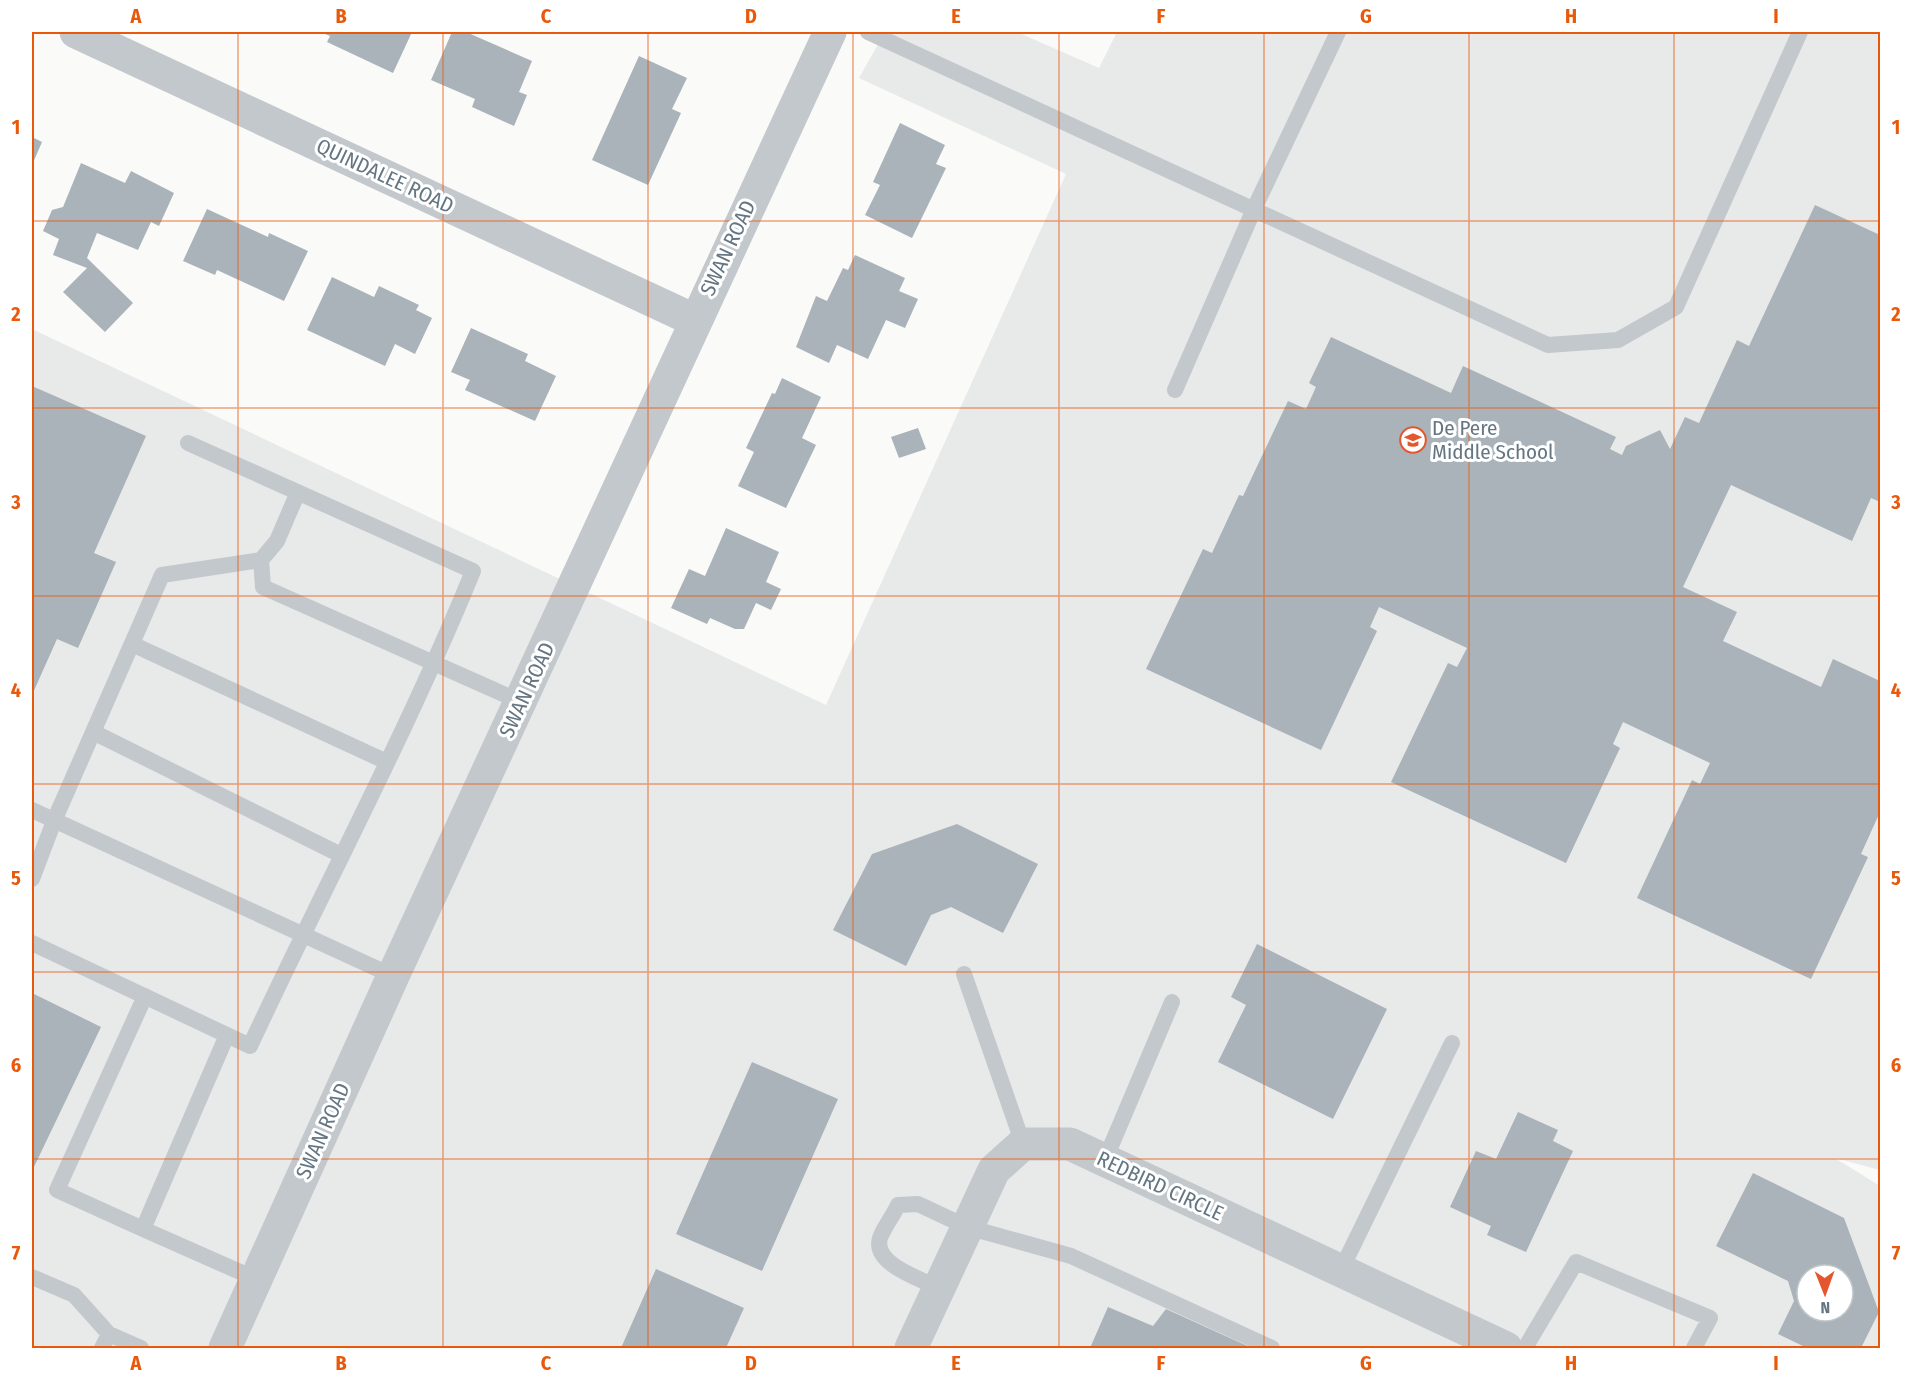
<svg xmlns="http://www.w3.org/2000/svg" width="1912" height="1380" font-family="'Fira Sans Condensed',sans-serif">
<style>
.built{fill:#e8e9e9;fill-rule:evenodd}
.building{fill:#aab3b9;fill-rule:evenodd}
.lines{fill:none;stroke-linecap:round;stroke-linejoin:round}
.lane{stroke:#c3c8cc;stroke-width:16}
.street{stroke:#c3c8cc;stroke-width:33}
.grid{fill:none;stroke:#e8590c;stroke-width:1.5;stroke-opacity:0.55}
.labels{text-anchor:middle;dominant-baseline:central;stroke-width:6;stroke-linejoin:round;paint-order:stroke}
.street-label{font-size:21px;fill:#657683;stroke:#fff}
.poi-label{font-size:21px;fill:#657683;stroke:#fff;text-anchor:start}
.neatline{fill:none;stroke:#e8590c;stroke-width:2}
.grid-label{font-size:20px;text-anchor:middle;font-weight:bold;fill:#e8590c}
</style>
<rect width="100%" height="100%" fill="#fafaf8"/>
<path class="built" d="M 885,32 L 1017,32 L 1099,68 L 1117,32 L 1880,32 L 1880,1170 L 1835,1158 L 1880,1186 L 1880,1348 L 32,1348 L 32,329 L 826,705 L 1066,174 L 859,78 ZM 1807,1275 L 1843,1275 L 1843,1311 L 1807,1311 Z"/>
<path class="building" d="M 320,32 L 412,32 L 393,73 L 327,42 L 330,36 Z
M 452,32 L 466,32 L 532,61 L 519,92 L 527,95 L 514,126 L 472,107 L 475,99 L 431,80 Z
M 639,56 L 687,78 L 672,109 L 681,113 L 648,185 L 592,160 Z
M 900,123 L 945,145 L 936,164 L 946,168 L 912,238 L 865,215 L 880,185 L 873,182 Z
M 32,137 L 42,142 L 32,165 Z
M 81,163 L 125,183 L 131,171 L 174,193 L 159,226 L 151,222 L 138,250 L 97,233 L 87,258 L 133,303 L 105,332 L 63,292 L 87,268 L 53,255 L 59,239 L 43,231 L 52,210 L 63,207 Z
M 1815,205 L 1880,235 L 1880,502 L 1871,498 L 1852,541 L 1731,485 L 1683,587 L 1737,612 L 1723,641 L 1821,687 L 1833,659 L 1880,681 L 1880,812 L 1861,854 L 1868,857 L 1811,979 L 1637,898 L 1692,780 L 1700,784 L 1710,763 L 1623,722 L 1613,744 L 1620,748 L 1566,863 L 1391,782 L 1448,663 L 1457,667 L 1467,648 L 1379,607 L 1370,627 L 1377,631 L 1321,750 L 1146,669 L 1203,549 L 1212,553 L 1239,495 L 1243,496 L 1288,401 L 1306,409 L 1316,387 L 1309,383 L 1331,337 L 1451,393 L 1463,366 L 1616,437 L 1610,449 L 1622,455 L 1626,446 L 1660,430 L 1670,449 L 1685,417 L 1699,423 L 1737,340 L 1749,346 Z
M 207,209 L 268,237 L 269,233 L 308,251 L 284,301 L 217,270 L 215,275 L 183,261 Z
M 855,255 L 905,278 L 899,291 L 918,299 L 905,328 L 886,320 L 868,359 L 837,345 L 829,363 L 796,347 L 816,296 L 827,301 L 843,268 L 848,270 Z
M 332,277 L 374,297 L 379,286 L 419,305 L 416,310 L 432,318 L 415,354 L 395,344 L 385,366 L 307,330 Z
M 471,328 L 528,354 L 525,361 L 556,376 L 535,421 L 465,390 L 470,380 L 451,372 Z
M 782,378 L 821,397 L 802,438 L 816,445 L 786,508 L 738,486 L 754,452 L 746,448 L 772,393 L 775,394 Z
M 32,386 L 146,436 L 94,553 L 116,562 L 78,648 L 57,639 L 32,695 Z
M 918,428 L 926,449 L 899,458 L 891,437 Z
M 726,528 L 779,552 L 766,582 L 781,589 L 771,610 L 756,603 L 744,629 L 735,629 L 710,618 L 707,624 L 671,608 L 689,569 L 705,576 Z
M 957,824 L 1038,864 L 1003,933 L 951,907 L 931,915 L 906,966 L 833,930 L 872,854 Z
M 1257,944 L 1387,1009 L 1333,1119 L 1218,1062 L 1246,1005 L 1231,997 Z
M 32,993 L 101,1027 L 32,1171 Z
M 752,1062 L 838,1099 L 762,1271 L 676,1234 Z
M 1518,1112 L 1558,1130 L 1553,1141 L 1573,1151 L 1526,1252 L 1487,1235 L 1491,1226 L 1450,1207 L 1476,1151 L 1496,1159 Z
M 1753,1173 L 1844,1218 L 1879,1312 L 1861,1348 L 1807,1348 L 1778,1334 L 1794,1301 L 1788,1281 L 1716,1246 ZM 1807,1275 L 1843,1275 L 1843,1311 L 1807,1311 Z
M 656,1269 L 744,1308 L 726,1348 L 621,1348 Z
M 1108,1307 L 1153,1326 L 1166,1309 L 1252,1348 L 1090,1348 Z"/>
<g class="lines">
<path class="lane" d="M 868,32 L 1548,345 L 1618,340 L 1676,307 L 1800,32
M 1175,390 L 1254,209 L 1338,32
M 261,560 L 263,587 L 521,702
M 132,644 L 387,762
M 93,732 L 341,855
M 32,810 L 393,976
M 32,879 L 54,821 L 162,575 L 261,560 L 277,541 L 298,492
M 32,943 L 250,1046 C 324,887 407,733 473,571 L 188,443
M 964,974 L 1023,1144
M 227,1035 L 143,1229 L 256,1279
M 1105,1160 L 1172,1002
M 143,1229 L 57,1190 L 145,996
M 1341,1270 L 1452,1043
M 32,1277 L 74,1295 L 109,1334
M 939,1288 C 921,1279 872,1264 880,1238 C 884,1227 893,1216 898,1205 L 918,1204 L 967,1227 L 1071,1256 L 1272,1348
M 102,1348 L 109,1334 L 141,1348
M 1525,1348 L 1576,1262 L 1710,1318 L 1694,1348"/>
<path class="street" d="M 76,32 L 694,320
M 225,1348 L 393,976 L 830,32
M 911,1348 L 994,1170 L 1023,1144 L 1070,1144 L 1506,1348"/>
</g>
<path class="grid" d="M 238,32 L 238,1348M 443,32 L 443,1348M 648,32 L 648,1348M 853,32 L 853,1348M 1059,32 L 1059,1348M 1264,32 L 1264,1348M 1469,32 L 1469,1348M 1674,32 L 1674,1348M 32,221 L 1880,221M 32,408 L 1880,408M 32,596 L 1880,596M 32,784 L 1880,784M 32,972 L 1880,972M 32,1159 L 1880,1159"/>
<defs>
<g id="school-ring" transform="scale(1.35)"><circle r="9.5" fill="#fff" stroke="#e4572e" stroke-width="1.5"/><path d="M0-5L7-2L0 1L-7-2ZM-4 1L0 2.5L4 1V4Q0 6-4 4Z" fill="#e4572e"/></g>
</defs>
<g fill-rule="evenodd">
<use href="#school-ring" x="1413" y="440"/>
</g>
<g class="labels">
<g class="street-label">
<text transform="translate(385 176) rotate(25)">QUINDALEE ROAD</text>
<text transform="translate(728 248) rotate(-65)">SWAN ROAD</text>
<text transform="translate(527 690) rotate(-65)">SWAN ROAD</text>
<text transform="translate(323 1131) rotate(-66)">SWAN ROAD</text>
<text transform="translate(1160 1186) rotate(25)">REDBIRD CIRCLE</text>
</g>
<g class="poi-label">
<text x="1432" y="428">De Pere<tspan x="1432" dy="24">Middle School</tspan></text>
</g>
</g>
<rect width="1912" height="1380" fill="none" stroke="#ffffff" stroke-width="66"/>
<g transform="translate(1825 1293) rotate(179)"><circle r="28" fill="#ffffff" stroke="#c1c8cd" stroke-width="1.5"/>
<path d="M0-4.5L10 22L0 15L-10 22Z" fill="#e4572e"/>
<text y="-9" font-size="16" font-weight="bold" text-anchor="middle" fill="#657683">N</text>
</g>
<rect x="33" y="33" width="1846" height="1314" class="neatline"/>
<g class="grid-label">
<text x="136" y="23">A</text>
<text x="341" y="23">B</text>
<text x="546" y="23">C</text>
<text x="751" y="23">D</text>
<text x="956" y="23">E</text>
<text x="1161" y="23">F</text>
<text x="1366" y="23">G</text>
<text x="1571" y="23">H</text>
<text x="1776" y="23">I</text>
<text x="16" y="134">1</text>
<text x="1896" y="134">1</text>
<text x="16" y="321">2</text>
<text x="1896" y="321">2</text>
<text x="16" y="509">3</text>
<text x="1896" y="509">3</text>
<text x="16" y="697">4</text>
<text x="1896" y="697">4</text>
<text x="16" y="885">5</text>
<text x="1896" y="885">5</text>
<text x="16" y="1072">6</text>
<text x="1896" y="1072">6</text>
<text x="16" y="1260">7</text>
<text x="1896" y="1260">7</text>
<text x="136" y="1370">A</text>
<text x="341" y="1370">B</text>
<text x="546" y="1370">C</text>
<text x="751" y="1370">D</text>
<text x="956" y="1370">E</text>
<text x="1161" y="1370">F</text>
<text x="1366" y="1370">G</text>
<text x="1571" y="1370">H</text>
<text x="1776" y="1370">I</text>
</g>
</svg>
